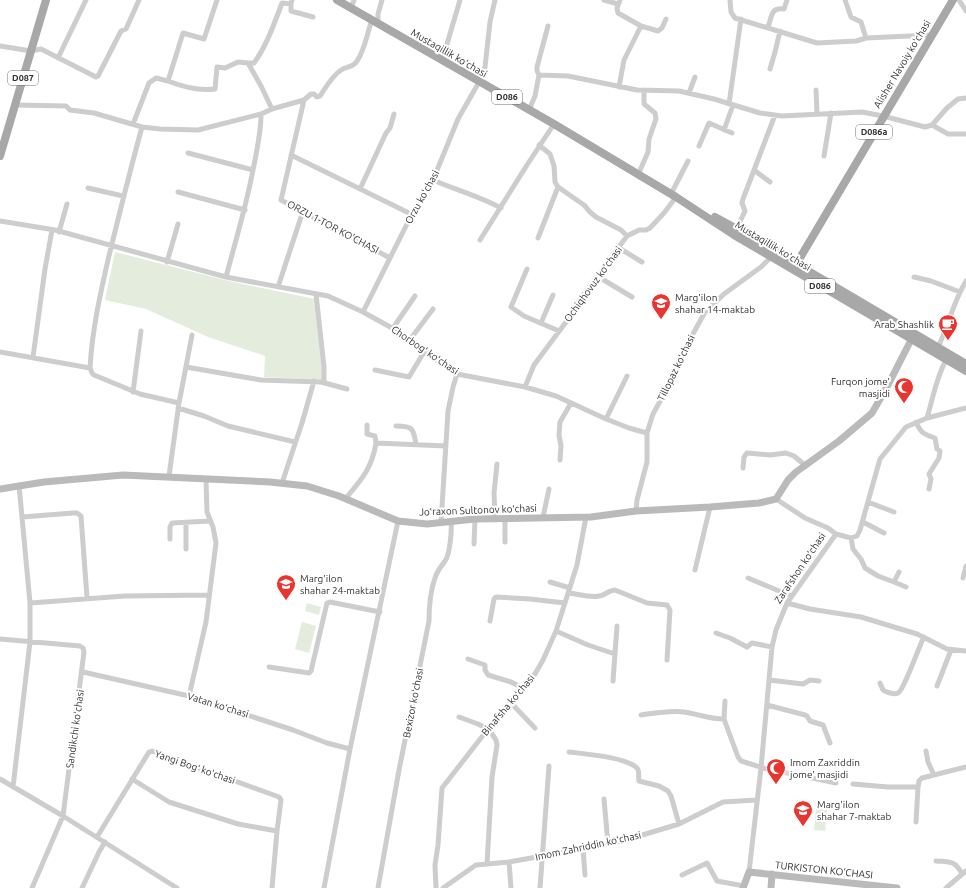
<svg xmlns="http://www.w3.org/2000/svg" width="966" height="888" font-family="Ubuntu,sans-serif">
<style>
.green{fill:#e4eddd}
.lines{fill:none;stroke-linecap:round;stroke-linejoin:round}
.street-tunnel{stroke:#d6d6d6;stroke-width:5;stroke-dasharray:5 2.5;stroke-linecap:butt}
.street{stroke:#cdcdcd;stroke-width:5}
.secondary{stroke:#bababa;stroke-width:7}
.primary{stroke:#a8a8a8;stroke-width:8}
.labels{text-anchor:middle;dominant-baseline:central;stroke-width:4;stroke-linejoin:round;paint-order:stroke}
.shield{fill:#fff;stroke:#6e6e6e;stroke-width:1}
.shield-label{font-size:9px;font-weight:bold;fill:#303030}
.street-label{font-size:10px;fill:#303030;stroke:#fff}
.poi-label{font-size:10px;fill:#303030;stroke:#fff;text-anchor:start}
</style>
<rect width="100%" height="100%" fill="#fff"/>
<path class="green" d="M 115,252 L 233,282 L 315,299 L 323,380 L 264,377 L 265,356 L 208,337 L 146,309 L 105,300 Z
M 307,603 L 321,607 L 319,615 L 305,611 Z
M 302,622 L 316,626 L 309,653 L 295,649 Z
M 816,809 L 827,810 L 825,831 L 814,830 Z"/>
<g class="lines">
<path class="street-tunnel" d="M 770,770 L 803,776"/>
<path class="street" d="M 604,0 L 618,4
M 730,0 L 731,12 L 735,18 L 817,43 L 856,41 L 866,38 L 931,35
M 845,0 L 851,17 L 861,22 L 866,38
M 959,0 L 966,11
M 291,4 L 291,11 L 313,17
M 351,8 L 354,0
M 378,24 L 378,14 L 382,0
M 641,26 L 658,31 L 662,28 L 666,19
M 768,27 C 772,16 771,7 784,9 L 787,0
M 0,46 L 31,51 L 41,49 L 96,77 L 98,76 L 121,31 L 126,29 L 139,0
M 58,58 L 86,0
M 442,61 L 460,0
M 248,63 L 254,63 C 267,45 274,24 282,3 L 291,4 L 292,0
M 770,69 L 775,52 L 780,31
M 539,75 L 568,76 L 637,90 L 679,91 L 714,99 L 760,113 L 782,116 L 862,112 L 883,116 L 925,127 L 932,125 L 947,108 L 958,99 L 966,98
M 539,75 L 537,71 L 537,67 L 548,26
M 168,81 C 183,87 199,91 215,89 L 217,67 L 225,68 L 238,62 L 248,63 L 261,86 L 272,109
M 619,87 L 624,60 L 641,26 L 618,13 L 617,8 L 620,0
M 816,90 L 817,114
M 689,93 L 695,77
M 304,100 L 281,200 L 390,258
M 729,104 L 741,19
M 15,105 L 66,106 L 70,110 L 94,113 L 142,127 L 160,129 L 198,130 L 261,114 L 272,109 L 304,100 L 311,94 L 314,94 L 317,97 L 320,96 C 326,87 332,76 341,70 C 347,66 353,68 357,61 C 365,50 367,33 372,20
M 529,110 L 535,96 L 539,75
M 133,124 L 149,83 L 156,78 L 168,81 L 183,33 L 204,39 L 217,0
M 932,125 L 948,134 L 966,134
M 724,130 L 733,105
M 539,145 L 550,154 L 554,166 L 555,182 L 558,187 L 584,205 L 590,212 L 596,217 L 621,230 L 627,236
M 699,146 L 709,123 L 732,133
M 188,153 L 253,170
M 291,155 L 413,215
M 824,156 L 831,113
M 754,170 L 770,182
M 638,175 L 648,152 L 649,139 L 656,119 L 655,113 L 644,104 L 644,90
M 433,180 C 456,190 479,196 501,208
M 88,188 L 123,196
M 360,189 L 386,133 L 390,128 L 394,114
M 178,192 L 245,210
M 671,194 L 688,161
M 0,221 L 55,230 L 226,277 L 328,296 L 363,312 L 392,328 L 424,352 L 457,374 L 525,387 L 556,396 L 606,419 L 629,428 L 647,433
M 736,230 L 745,211 L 742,203 L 743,199 L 775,115
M 59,232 L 67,204
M 538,238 L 558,187
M 480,240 L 527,165 L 554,124
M 619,248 L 642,262
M 167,262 L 178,224
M 527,269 L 511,307 L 524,316 L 559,331
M 597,276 L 632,297
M 226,277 C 235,243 245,210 252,175 C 256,154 261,135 261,114
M 914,277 L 931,281 L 960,292
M 278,287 L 303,211
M 316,294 L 324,367 L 324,383
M 363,312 L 410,218 L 433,180 L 458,119 L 479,82 L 485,67 L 490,22 L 495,0
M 541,323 L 553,295
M 393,328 L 415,296
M 409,341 L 433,309
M 938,347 C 949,325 953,302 966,281
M 0,352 L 90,368 L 92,373 L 94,375 L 140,394 L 179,403
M 33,357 L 45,269 L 52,230
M 186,367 L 261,380 L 321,382 L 347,389
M 90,368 C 92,331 100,295 108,260 C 119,215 130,171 142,127
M 375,370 L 409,377 L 424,352
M 525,387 L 534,365 L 566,322 L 578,302 L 627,236 L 639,230 L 646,230 L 650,228 L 664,213 L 676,197
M 133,392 L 141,331
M 178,408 L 204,416 L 228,426 L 295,442
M 927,418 L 966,408
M 606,419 L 627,376
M 916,422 C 921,433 923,434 935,438 L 937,449 L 940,451 L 939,458 L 929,474 L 931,479 L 929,489
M 367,425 L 367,434 L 375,436 L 376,443
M 396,426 C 413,426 413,428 416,444
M 560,460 L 561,446 L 559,435 L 560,422 L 571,403
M 743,468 L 744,457 L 747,453 L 770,455 L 786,453 L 794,456 L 806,466
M 169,476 L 179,403 L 192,335
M 282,483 L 302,423 L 314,381
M 346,498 C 362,479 372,468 376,443 L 446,446
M 776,499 L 805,518 L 828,528 L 836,534 L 851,538 L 857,536 L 860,530 L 880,459 L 906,427 L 927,418 C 933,398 936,378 946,360
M 868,502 L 894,512
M 636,511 L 637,500 L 647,462 L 647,433 L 653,414 L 664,394 L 677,363 L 705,312 L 724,294 L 761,267 L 771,257
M 22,517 L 73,513 L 77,513 L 81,516 L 87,598
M 543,517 L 549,489
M 495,518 L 494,493 L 497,464
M 505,518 L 505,542
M 863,522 L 884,533
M 441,523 L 448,411 L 453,387 L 457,374
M 851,538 L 853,549 L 861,559 L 865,568 L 878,576 L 894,582 L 899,572
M 170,539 L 170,527 L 172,523 L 210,521
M 474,544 L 475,519
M 186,549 L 186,522
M 695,570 L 710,507
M 748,578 L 791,596
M 963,578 L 966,566
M 550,582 L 570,588
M 894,582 L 906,587
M 569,593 C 578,594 590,598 599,596 C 605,596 608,590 615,590 L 647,603 L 667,605 L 670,610 L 667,660
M 30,603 L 125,596 L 209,595
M 787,603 L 810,609 L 861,617 L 917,634 L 947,649 L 966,651
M 490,621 L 494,599 L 496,597 L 530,599 L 565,603
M 556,631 L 588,645 L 615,654
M 716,633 L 730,638 L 747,647 L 752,643 L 772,647
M 0,639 L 80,646 L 83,648 L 84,652 L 63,816 L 32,888
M 468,659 L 485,665 L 485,670 L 488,675 L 511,682 L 523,688
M 269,667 L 309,673 L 311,671 L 327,603 L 330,602 L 380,612
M 83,672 L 189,696 L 293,730 L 327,743 L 350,749
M 769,680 L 803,684 L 810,680 L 819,681
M 613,681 L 617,626
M 880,683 L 883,690 C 886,692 894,695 898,693 C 904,690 919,646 924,637
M 937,686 L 951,650
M 189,696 L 206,622 L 216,543 L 213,527 L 207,512 L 206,480
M 725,701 L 724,719 L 738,757 L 741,761 L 770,770
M 511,703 L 535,728
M 767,705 L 805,715 L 807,716 L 810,721 L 823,725 L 830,743
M 641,715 C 655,713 670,710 684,712 C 698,714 710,719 724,719
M 459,717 L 478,724 L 488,729
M 926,751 L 928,762 L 934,775
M 569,752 C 585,754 626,757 637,768 C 640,771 638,777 639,781 L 659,786 L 668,791 L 671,796 L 679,824
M 803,776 L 836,783
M 0,779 L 63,816 L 177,888
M 132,779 L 169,802 L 238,824 L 277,831 L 272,888
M 853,784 L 888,787 L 918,787 L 919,781 L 922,778 L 966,767
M 13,787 L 30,642 L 30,603 L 19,485
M 604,799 L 608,844
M 916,822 L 918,787
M 97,837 L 149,752 L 152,751 L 279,797 L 281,800 L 277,831
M 583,849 L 585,875
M 936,861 C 949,862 955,860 962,874
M 509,862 L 511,888
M 487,864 L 492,777 L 497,745 L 496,740 L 488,728
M 749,872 L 761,768 L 772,647 L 776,630 L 787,603 L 836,534
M 682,875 L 707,863 L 717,881 L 744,886
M 82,888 L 99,852 L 105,842
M 324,888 L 350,749 L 398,521
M 378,888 L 399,770 L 429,621 C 429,607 430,592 435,578 C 437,571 441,567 445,561 C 450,555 452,529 451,521
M 436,888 L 435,865 L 438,845 L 442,788 L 495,720 L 535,674 L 543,660 L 556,631 L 577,565 L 586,517
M 443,888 L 476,865 L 509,862 L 608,844 L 639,836 L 679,824 L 723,802 L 756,800
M 540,888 L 549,766
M 946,888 L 966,871"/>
<path class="secondary" d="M 0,489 L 44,482 L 123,475 L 270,482 L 307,486 L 339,496 L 398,521 L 427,524 L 475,519 L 591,517 L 636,511 L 710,507 L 759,503 L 776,499 L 788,480 L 796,472 L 839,441 L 872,413 L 887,387 L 911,340
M 743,888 L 749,872 L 897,888
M 771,888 L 772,874"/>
<path class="primary" d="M 337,0 L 554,124 L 676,197 L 734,235 L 966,371
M 0,156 L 46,0
M 715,217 L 737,229 L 966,364
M 794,268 L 953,0"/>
</g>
<defs>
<g id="school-pin" transform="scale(1)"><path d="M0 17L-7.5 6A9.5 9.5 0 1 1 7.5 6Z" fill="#e83530" stroke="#fff"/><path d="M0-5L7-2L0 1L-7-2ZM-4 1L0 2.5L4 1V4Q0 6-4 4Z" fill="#fff"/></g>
<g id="cafe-pin" transform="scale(1)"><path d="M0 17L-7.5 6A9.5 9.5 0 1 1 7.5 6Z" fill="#e83530" stroke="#fff"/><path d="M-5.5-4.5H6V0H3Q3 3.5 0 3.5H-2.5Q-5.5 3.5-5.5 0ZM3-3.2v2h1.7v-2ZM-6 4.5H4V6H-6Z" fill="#fff"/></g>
<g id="mosque-pin" transform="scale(1)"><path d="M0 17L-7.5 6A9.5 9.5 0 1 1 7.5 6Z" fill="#e83530" stroke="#fff"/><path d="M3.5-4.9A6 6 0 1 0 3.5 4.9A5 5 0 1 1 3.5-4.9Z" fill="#fff"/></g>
</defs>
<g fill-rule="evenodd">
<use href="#school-pin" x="661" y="303"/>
<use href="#cafe-pin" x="948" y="324"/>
<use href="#mosque-pin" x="904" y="387"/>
<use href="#school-pin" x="286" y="584"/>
<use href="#mosque-pin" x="776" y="768"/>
<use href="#school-pin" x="803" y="810"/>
</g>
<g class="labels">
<g class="shield">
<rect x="8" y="71" width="30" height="14" rx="3"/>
<rect x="492" y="90" width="30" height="14" rx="3"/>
<rect x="856" y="125" width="36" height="14" rx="3"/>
<rect x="805" y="279" width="30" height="14" rx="3"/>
</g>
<g class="shield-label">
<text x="23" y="78">D087</text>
<text x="507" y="97">D086</text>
<text x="874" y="132">D086a</text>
<text x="820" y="286">D086</text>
</g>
<g class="street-label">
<text transform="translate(449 53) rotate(30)">Mustaqillik koʻchasi</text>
<text transform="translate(902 64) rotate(-59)">Alisher Navoiy koʻchasi</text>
<text transform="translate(422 197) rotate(-61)">Orzu koʻchasi</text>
<text transform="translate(333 227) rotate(28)">ORZU 1-TOR KO'CHASI</text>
<text transform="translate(773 246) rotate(31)">Mustaqillik koʻchasi</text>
<text transform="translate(593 284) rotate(-54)">Ochiqhovuz koʻchasi</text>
<text transform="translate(425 350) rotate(34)">Chorbogʻ koʻchasi</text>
<text transform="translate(676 368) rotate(-64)">Tillopaz koʻchasi</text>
<text transform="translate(478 510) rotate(-2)">Joʻraxon Sultonov koʻchasi</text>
<text transform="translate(800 568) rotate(-56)">Zarafshon koʻchasi</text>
<text transform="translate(413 703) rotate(-79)">Bexizor koʻchasi</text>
<text transform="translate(218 705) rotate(17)">Vatan koʻchasi</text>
<text transform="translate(508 705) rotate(-50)">Binafsha koʻchasi</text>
<text transform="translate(75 729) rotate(-82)">Sandikchi koʻchasi</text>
<text transform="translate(195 767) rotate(19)">Yangi Bogʻ koʻchasi</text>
<text transform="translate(588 846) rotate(-12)">Imom Zahriddin koʻchasi</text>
<text transform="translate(824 870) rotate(6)">TURKISTON KO’CHASI</text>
</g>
<g class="poi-label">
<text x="675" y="297">Marg'ilon<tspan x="675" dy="12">shahar 14-maktab</tspan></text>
<text x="934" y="324" text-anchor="end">Arab Shashlik</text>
<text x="890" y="381" text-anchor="end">Furqon jome'<tspan x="890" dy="12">masjidi</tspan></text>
<text x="300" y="578">Marg'ilon<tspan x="300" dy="12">shahar 24-maktab</tspan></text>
<text x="790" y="762">Imom Zaxriddin<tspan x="790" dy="12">jome' masjidi</tspan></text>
<text x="817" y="804">Marg'ilon<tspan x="817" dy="12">shahar 7-maktab</tspan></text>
</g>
</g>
</svg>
